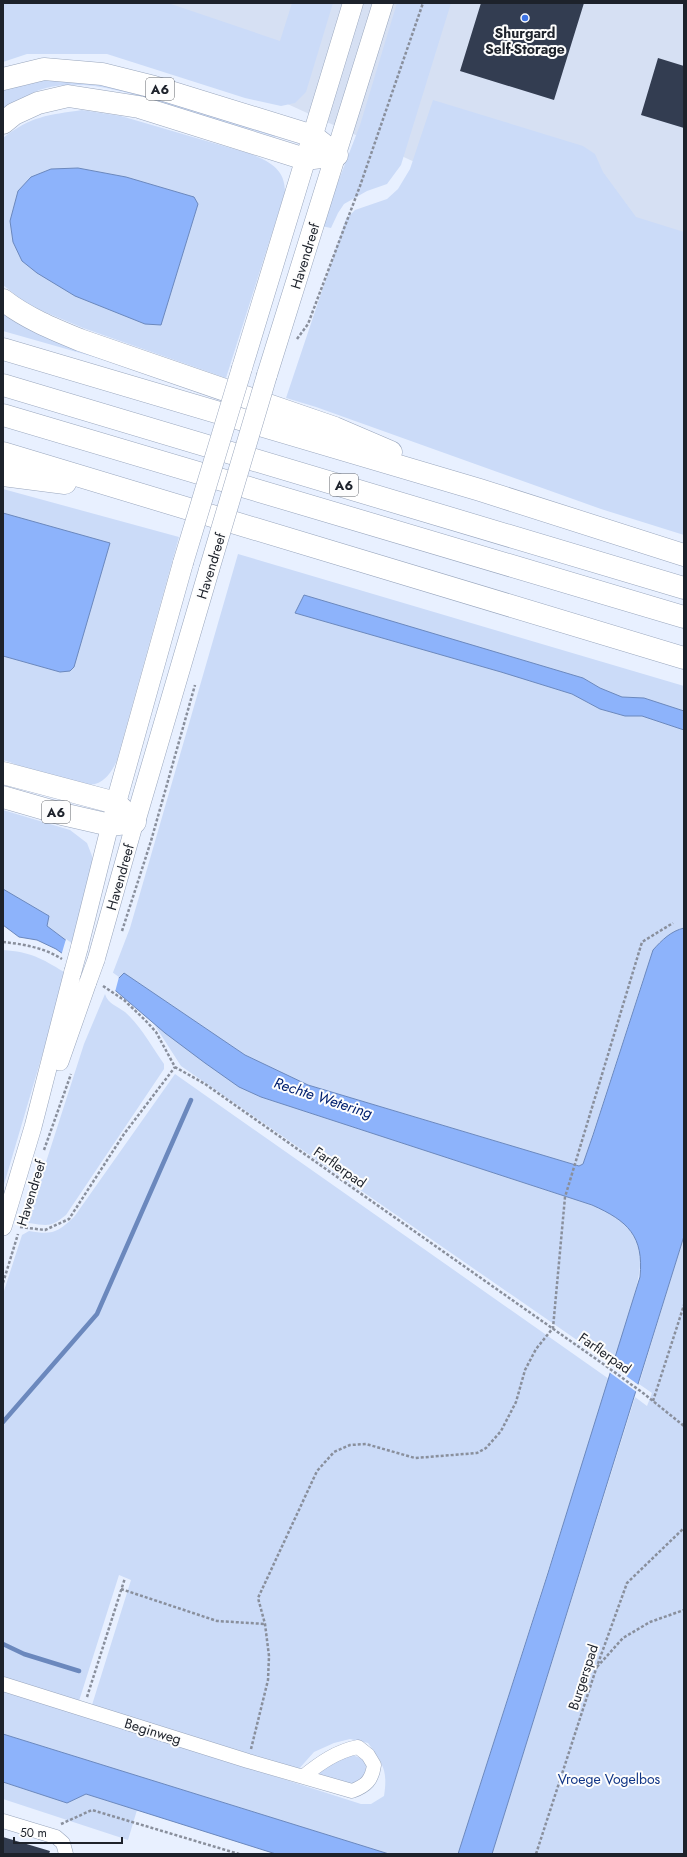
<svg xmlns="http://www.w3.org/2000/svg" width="687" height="1857" font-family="Jost,sans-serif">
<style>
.built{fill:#d6e0f3}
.green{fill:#cbdbf8;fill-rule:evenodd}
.water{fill:#8db3fb;stroke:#6b88bd}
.pier{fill:#e8f0ff}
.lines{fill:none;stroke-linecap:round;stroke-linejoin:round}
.stream{stroke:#6b88bd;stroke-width:4.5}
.building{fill:#333d51}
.minor-casing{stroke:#99a6bd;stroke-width:15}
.tertiary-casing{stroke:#99a6bd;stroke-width:18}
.secondary-casing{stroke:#99a6bd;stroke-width:21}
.motorway-casing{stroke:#99a6bd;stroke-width:23}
.path{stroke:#898f9c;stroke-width:2.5;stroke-dasharray:3 2;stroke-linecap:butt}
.minor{stroke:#fff;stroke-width:14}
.tertiary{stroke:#fff;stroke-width:17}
.secondary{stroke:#fff;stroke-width:20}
.motorway{stroke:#fff;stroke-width:22}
.tertiary-bridge-casing{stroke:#99a6bd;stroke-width:18;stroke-linecap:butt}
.secondary-bridge-casing{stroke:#99a6bd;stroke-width:21;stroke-linecap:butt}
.tertiary-bridge{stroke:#fff;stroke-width:17}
.secondary-bridge{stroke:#fff;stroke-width:20}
.poi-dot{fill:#3d73e3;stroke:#fdfdfd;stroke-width:1.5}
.labels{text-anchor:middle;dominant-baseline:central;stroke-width:4;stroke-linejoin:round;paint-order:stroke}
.shield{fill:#fdfdfd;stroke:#60646a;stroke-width:1}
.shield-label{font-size:13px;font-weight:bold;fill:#1d222b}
.poi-label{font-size:14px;font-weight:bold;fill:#1d222b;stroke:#fdfdfd}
.street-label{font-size:14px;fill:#1d222b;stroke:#fdfdfd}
.park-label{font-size:14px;fill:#103586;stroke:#fdfdfd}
.water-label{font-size:15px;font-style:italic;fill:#002070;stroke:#fdfdfd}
</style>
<rect width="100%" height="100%" fill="#e8f0ff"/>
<path class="built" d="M 3,3 L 684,3 L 684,285 L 112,24 Z"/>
<path class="green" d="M 3,3 L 168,3 L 280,41 L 292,3 L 333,3 L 306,92 L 295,103 L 281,106 L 245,98 L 107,54 L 27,54 L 3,62 Z
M 397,3 L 451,3 L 401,165 L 387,184 L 367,191 L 344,204 L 338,213 L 331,228 L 321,226 L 360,125 Z
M 45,79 L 91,82 L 157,95 L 277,132 L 275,137 C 242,127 210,118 178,108 C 137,96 90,77 46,88 C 30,92 17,102 3,111 L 3,89 Z
M 433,100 L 583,146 L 595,154 L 603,172 L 636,217 L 684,232 L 684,535 L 601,509 L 316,407 L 286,398 L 346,219 L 355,210 L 387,199 L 398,189 L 410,169 Z
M 82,110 L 121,116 L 251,154 C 270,162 285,169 285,192 L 226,378 L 83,328 L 28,305 L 3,285 L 3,138 C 31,116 48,115 82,110 ZM 78,168 L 126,177 L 194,197 L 51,169 Z
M 3,307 L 200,387 L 3,331 Z
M 3,489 L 179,537 L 117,760 C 113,770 106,781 95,784 C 74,788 25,767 3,760 L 3,656 L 60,672 L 110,544 L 3,513 Z
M 238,554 L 684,686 L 684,711 L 644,698 L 622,697 L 600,688 L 583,678 L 304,596 L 295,613 L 501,672 L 572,694 L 600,709 L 625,716 L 642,716 L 684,730 L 684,928 L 679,929 L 644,976 L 583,1164 L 579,1166 L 308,1085 L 245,1055 L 124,973 L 119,978 L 112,975 L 130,928 Z
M 3,810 L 70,830 L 87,843 L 92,856 L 92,874 L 73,945 L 47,926 L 49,916 L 3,889 Z
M 3,950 C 31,952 41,958 64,972 L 56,1008 L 3,1188 Z
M 105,994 C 108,1004 117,1006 125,1012 C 141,1026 152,1047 164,1064 L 164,1069 L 66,1215 C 51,1227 49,1226 29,1223 L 28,1218 L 84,1044 Z
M 154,1024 L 239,1087 L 261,1097 L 592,1205 C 599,1208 608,1211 614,1215 C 649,1239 642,1268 632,1303 C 626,1324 620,1345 613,1365 L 181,1066 Z
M 175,1074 L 609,1379 L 458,1854 L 389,1854 L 3,1734 L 3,1689 L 361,1804 L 371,1804 L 384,1796 C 388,1770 383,1764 368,1743 L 350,1739 L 334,1743 L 314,1752 L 297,1771 L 92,1705 L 131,1580 L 119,1575 L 79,1701 L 3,1677 L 3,1294 L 22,1235 L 29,1231 C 52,1235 57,1233 74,1217 Z
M 684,1236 L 684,1854 L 492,1854 L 635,1397 L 647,1406 L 652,1393 L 639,1384 Z
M 347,1753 L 363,1759 L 366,1764 L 367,1773 L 357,1786 L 320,1775 L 320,1770 Z
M 3,1782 L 67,1803 L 86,1794 L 137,1810 L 128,1840 L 3,1799 Z"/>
<path class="water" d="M 78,168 L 126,177 L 194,197 L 198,204 L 161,325 L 145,324 L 75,296 L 37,273 L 22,261 L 13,242 L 10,221 L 18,191 L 31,177 L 51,169 Z
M 3,513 L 110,543 L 74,667 L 70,671 L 60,672 L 3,656 Z
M 304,595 L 583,678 L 600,688 L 622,697 L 644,698 L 684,711 L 684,730 L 642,716 L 625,716 L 600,709 L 572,694 L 501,672 L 295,613 Z
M 3,889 L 49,916 L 47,926 L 112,975 L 119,978 L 124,973 L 245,1055 L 308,1085 L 579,1166 L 583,1164 L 593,1135 L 653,950 C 662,940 671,931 684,928 L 684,1236 L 492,1854 L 458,1854 L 548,1573 L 640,1277 C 644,1236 628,1221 592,1205 L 261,1097 L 239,1087 L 205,1063 L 165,1033 L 116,991 L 56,949 L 37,940 L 19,937 L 3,925 Z
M 3,1734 L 389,1854 L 276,1854 L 86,1794 L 67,1803 L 3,1782 Z"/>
<path class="pier" d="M 66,939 L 119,977 L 115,992 L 61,956 Z
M 611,1365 L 640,1386 L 638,1393 L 609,1372 Z"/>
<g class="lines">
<path class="stream" d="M 3,1422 L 97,1314 L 191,1100
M 3,1644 L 24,1654 L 79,1671"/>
</g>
<path class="building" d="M 481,3 L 584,3 L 554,100 L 460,71 Z
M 658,58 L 684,66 L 684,128 L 641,115 Z
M 3,1837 L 50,1851 L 49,1854 L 3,1854 Z"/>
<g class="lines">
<g class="minor-casing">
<path id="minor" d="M 3,1684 L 248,1761 L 352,1791 C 366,1786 372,1780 374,1765 L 368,1755 L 358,1747 C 337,1751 320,1763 304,1776
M 3,1821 L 56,1837 L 63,1843 L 66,1854"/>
</g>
<g class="tertiary-casing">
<path id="tertiary" d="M 79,949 L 113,813
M 96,960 L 135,822
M 60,1062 L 88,982
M 3,1227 L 33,1127 L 73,971"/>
</g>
<g class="secondary-casing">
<path id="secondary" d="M 242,368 L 353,3
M 267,375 L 383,3
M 116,803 L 183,563
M 135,822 L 209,570"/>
</g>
<g class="motorway-casing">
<path id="motorway" d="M 3,79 L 44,69 L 102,74 L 154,87 L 313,136 L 337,155
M 3,123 L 14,114 L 38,103 L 68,96 L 139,107 L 305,159 L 337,155
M 3,300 C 26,318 53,329 80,340 L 335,428 L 391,452
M 3,349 L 480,490 L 684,555
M 3,385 L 684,588
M 3,415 L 684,617
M 3,453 L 684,658
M 3,475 L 65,483
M 3,773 L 116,803 L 135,822
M 3,797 L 62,814 L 110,825 L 135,822"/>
</g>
<path class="path" d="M 297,339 L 308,324 L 360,186 L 423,3
M 122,931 L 151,841 L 195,685
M 3,942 C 23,944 45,948 62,959
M 103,986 L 124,1000 L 145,1020 L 156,1032 L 175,1067 L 205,1084 L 606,1366 L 643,1393 L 684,1426
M 44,1150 L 71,1074
M 24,1215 L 33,1188
M 20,1227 L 45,1230 L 69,1219 L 124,1134 L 175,1067
M 3,1283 L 18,1234
M 653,1401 L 684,1305
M 121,1589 L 217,1621 L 265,1624
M 597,1667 L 623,1638 L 650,1622 L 684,1610
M 87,1697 L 125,1578
M 251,1749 L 268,1680 L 269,1656 L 265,1624 L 258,1598 L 317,1471 L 334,1452 L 350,1445 L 366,1444 L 415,1458 L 477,1453 L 486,1448 L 501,1431 L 516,1402 L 525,1370 L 536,1349 L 553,1328 L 565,1197 L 642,942 L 673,923
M 61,1824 L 92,1810 L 239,1854
M 536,1854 L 596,1669 L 627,1583 L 684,1528"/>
<use href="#minor" class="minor"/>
<use href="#tertiary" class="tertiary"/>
<use href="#secondary" class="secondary"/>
<use href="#motorway" class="motorway"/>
<g class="tertiary-bridge-casing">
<path id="tertiary-bridge" d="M 73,971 L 79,949
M 88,982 L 96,960"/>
</g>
<g class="secondary-bridge-casing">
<path id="secondary-bridge" d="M 183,563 L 242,368
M 209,570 L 267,375"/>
</g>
<use href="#tertiary-bridge" class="tertiary-bridge"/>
<use href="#secondary-bridge" class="secondary-bridge"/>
</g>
<circle class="poi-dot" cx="525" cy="18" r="4"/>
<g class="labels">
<g class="shield">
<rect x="146" y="78" width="28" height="22" rx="3"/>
<rect x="330" y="474" width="28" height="22" rx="3"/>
<rect x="42" y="801" width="28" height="22" rx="3"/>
</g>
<g class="shield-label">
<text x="160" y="89">A6</text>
<text x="344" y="485">A6</text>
<text x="56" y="812">A6</text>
</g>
<g class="poi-label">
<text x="525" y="33">Shurgard<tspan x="525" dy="16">Self-Storage</tspan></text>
</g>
<g class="street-label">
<text transform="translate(305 256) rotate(-73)">Havendreef</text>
<text transform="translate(211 566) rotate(-73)">Havendreef</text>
<text transform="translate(120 877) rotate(-74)">Havendreef</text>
<text transform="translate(340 1167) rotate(35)">Farflerpad</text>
<text transform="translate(31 1193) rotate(-73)">Havendreef</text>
<text transform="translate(605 1353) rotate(35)">Farflerpad</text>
<text transform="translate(583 1677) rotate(-72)">Burgerspad</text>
<text transform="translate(153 1731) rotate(17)">Beginweg</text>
</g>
<g class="park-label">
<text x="609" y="1779">Vroege Vogelbos</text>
</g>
<g class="water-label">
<text transform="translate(323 1098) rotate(18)">Rechte Wetering</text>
</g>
</g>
<rect width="687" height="1857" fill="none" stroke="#1d222b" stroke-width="8"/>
<path d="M14 1837v6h108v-6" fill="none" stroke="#1d222b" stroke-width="2"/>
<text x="20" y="1837" font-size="12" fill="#1d222b" stroke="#fdfdfd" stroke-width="3" paint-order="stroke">50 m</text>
</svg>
